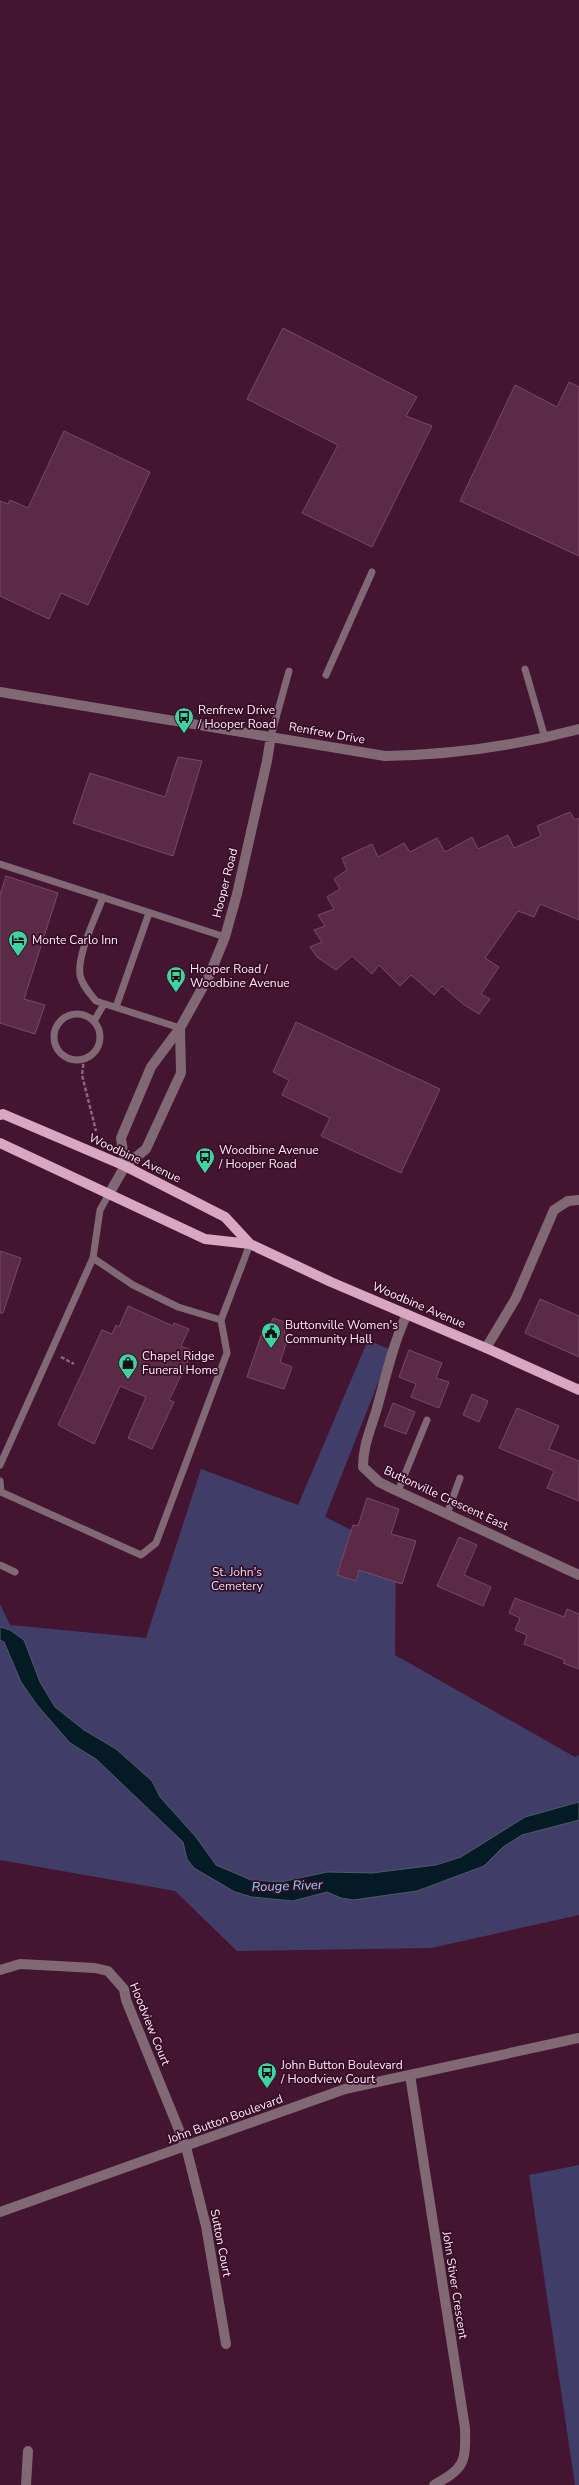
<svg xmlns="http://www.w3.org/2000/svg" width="579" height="2485" font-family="'Nunito Sans',sans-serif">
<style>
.green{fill:#413d69}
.water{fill:#041b25;stroke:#4e5a63}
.building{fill:#5a2a46;stroke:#7b4864}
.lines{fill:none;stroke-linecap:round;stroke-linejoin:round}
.path{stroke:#89667a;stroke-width:2.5;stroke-dasharray:4 2;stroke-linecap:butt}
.service{stroke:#816875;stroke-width:7}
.minor{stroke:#816875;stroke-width:10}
.tertiary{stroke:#816875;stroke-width:10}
.primary{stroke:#d9a7c1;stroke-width:10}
.labels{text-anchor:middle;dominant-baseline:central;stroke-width:3.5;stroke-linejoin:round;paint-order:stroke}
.poi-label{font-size:12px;fill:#fbeef5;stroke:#380b27;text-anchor:start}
.street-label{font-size:12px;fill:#fbeef5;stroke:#380b27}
.park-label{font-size:12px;fill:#e0e0f2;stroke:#380b27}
.water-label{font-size:13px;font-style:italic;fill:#85d8fa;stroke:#380b27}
</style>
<rect width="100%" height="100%" fill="#441531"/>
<path class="green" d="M 368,1340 L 391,1350 L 325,1517 L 396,1552 L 395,1655 L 575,1757 L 579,1755 L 579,1915 L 431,1948 L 237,1951 L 175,1891 L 0,1860 L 0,1604 L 10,1625 L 146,1638 L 201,1469 L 298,1505 Z
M 579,2165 L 579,2485 L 575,2485 L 529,2175 Z"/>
<path class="water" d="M 0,1627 L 10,1630 L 24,1640 L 40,1682 L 55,1707 L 84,1730 L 116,1749 L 152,1781 L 160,1797 L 196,1837 L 216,1865 L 251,1880 L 281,1882 L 327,1872 L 372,1873 L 436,1865 L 461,1857 L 525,1817 L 579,1802 L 579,1820 L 522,1835 L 503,1847 L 484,1866 L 417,1891 L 353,1900 L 341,1898 L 327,1892 L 293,1901 L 252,1897 L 235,1892 L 194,1868 L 187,1859 L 183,1842 L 96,1759 L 70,1743 L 37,1705 L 21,1682 L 4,1642 L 0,1640 Z"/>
<path class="building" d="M 283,328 L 417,397 L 406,416 L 432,426 L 372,547 L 302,513 L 338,445 L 247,399 Z
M 569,382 L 579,387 L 579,556 L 460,501 L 515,385 L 557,407 Z
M 64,431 L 150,472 L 88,605 L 61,593 L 49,619 L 0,596 L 0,501 L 8,504 L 10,500 L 28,508 Z
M 178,757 L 202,761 L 173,856 L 73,823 L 90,773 L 165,797 Z
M 570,812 L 575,820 L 579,818 L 579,920 L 540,904 L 534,917 L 518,911 L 485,958 L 499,967 L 481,994 L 490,999 L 479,1014 L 463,1004 L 442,986 L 434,995 L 411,975 L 400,986 L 379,965 L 372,974 L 352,956 L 336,970 L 317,957 L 310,947 L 322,942 L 314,930 L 325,926 L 318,915 L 334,909 L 327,897 L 340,889 L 334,879 L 347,870 L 342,858 L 372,844 L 378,857 L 404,843 L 410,852 L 437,838 L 445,852 L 472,837 L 478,849 L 508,835 L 514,848 L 541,836 L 537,826 Z
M 6,876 L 58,893 L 24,999 L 45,1005 L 35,1034 L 0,1023 L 0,895 Z
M 296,1022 L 440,1089 L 401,1173 L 321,1136 L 330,1118 L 282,1095 L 289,1080 L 273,1072 Z
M 0,1251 L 21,1258 L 3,1313 L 0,1313 Z
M 540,1299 L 579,1316 L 579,1357 L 525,1333 Z
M 128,1306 L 173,1326 L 174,1323 L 189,1329 L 181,1346 L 193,1351 L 169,1400 L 174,1402 L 152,1449 L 128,1438 L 146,1397 L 120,1386 L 94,1444 L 58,1425 L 102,1330 L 112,1334 L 116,1325 L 119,1327 Z
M 273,1318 L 287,1323 L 284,1333 L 289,1335 L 280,1362 L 292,1367 L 284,1389 L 247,1377 L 264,1327 L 269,1329 Z
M 409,1350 L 442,1363 L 436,1378 L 449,1382 L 439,1408 L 411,1397 L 416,1384 L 399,1377 Z
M 472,1394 L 488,1401 L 479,1422 L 463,1415 Z
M 393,1403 L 415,1412 L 406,1434 L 384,1426 Z
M 517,1408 L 559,1426 L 549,1449 L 579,1461 L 579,1501 L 547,1488 L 554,1471 L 499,1448 Z
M 367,1498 L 399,1509 L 391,1534 L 416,1541 L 402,1584 L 359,1570 L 356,1581 L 337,1575 L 353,1525 L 358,1526 Z
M 459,1537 L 477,1545 L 464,1575 L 491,1587 L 483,1606 L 437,1586 Z
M 515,1598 L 564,1617 L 567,1609 L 579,1614 L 579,1669 L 563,1663 L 565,1660 L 524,1644 L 527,1635 L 515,1630 L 520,1618 L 509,1613 Z"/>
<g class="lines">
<path class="path" d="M 84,1058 L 82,1075 L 96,1131
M 61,1357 L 74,1364"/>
<path class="service" d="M 525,669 L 545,738
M 326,675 L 372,572
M 271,736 L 289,671
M 0,864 L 225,937
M 103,897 C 96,917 77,954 80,975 C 82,985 90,994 96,1001 L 180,1028
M 116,1007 L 149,913
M54 1037a23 23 0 1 1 46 0a23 23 0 1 1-46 0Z
M 94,1021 L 104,1004
M 109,1194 L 100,1210 L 93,1258 L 133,1285 L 178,1307 L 221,1320 L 250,1244
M 0,1465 L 93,1258
M 0,1481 L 1,1492 L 141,1555 L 156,1543 L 227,1353 L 221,1320
M 398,1491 L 427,1420
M 447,1514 L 460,1478
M 0,1565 L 15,1572"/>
<path class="minor" d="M 0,692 L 385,756 C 451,755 515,746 579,729
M 125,1166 L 121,1138 L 151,1067 L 180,1028 L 209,976 L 225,937 L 237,894 L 267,761 L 271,736
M 109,1194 L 125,1166 L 146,1149 L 181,1073 L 180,1028
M 407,1314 C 393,1344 386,1376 377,1408 C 371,1429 363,1445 363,1467 L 379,1482 L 393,1489 L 579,1575
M 486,1348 L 516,1298 L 554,1210 L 568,1201 L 579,1200
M 0,1970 L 20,1964 L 95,1968 L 108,1971 L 124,1989 L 126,2000 L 186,2147 L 206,2226 L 226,2344
M 410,2075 L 465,2428 C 466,2464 464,2468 434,2485
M 26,2485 L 28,2451"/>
<path class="tertiary" d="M 0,2212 L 345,2089 L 579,2038"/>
<path class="primary" d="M 0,1115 L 3,1114 L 125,1166 L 225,1217 L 250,1244
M 0,1143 L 205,1239 L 250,1244 L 331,1282 L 486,1348 L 579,1390"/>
</g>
<defs>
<g id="bus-pin" transform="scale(1)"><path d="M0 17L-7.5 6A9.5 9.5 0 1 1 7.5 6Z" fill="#3dd4a3" stroke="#380b27"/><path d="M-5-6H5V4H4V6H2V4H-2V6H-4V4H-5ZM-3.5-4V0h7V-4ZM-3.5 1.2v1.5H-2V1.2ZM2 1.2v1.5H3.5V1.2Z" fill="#111"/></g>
<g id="hotel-pin" transform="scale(1)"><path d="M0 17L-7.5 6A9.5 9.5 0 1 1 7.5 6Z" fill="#3dd4a3" stroke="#380b27"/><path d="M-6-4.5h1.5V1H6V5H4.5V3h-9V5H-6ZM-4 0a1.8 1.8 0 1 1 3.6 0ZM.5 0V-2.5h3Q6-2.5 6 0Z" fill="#111"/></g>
<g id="civic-pin" transform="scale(1)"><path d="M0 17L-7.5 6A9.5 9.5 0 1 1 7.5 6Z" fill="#3dd4a3" stroke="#380b27"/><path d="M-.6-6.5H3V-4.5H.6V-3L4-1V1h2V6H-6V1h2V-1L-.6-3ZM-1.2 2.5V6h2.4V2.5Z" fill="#111"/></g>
<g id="shop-pin" transform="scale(1)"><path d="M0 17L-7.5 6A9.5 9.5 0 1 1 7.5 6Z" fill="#3dd4a3" stroke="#380b27"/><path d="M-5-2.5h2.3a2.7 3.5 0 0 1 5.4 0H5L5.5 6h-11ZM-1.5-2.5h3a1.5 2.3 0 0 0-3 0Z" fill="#111"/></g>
</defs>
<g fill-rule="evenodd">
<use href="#bus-pin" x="184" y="717"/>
<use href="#hotel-pin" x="18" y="940"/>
<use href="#bus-pin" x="176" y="976"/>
<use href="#bus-pin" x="205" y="1157"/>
<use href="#civic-pin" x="271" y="1332"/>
<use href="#shop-pin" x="128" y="1363"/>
<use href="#bus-pin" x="267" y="2072"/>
</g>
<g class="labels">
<g class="poi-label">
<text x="198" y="710">Renfrew Drive<tspan x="198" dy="14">/ Hooper Road</tspan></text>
<text x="32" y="940">Monte Carlo Inn</text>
<text x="190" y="969">Hooper Road /<tspan x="190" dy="14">Woodbine Avenue</tspan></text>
<text x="219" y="1150">Woodbine Avenue<tspan x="219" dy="14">/ Hooper Road</tspan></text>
<text x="285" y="1325">Buttonville Women's<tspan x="285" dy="14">Community Hall</tspan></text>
<text x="142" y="1356">Chapel Ridge<tspan x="142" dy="14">Funeral Home</tspan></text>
<text x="281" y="2065">John Button Boulevard<tspan x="281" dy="14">/ Hoodview Court</tspan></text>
</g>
<g class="street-label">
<text transform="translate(327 733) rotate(10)">Renfrew Drive</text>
<text transform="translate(225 883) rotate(-76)">Hooper Road</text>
<text transform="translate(135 1158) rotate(25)">Woodbine Avenue</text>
<text transform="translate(419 1305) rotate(23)">Woodbine Avenue</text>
<text transform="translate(446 1498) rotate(25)">Buttonville Crescent East</text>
<text transform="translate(150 2024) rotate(68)">Hoodview Court</text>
<text transform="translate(225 2119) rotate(-20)">John Button Boulevard</text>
<text transform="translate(221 2243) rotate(79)">Sutton Court</text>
<text transform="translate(455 2285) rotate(81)">John Stiver Crescent</text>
</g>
<g class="park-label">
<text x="237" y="1572">St. John's<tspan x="237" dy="14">Cemetery</tspan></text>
</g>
<g class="water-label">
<text transform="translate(287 1886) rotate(-2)">Rouge River</text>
</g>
</g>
</svg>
